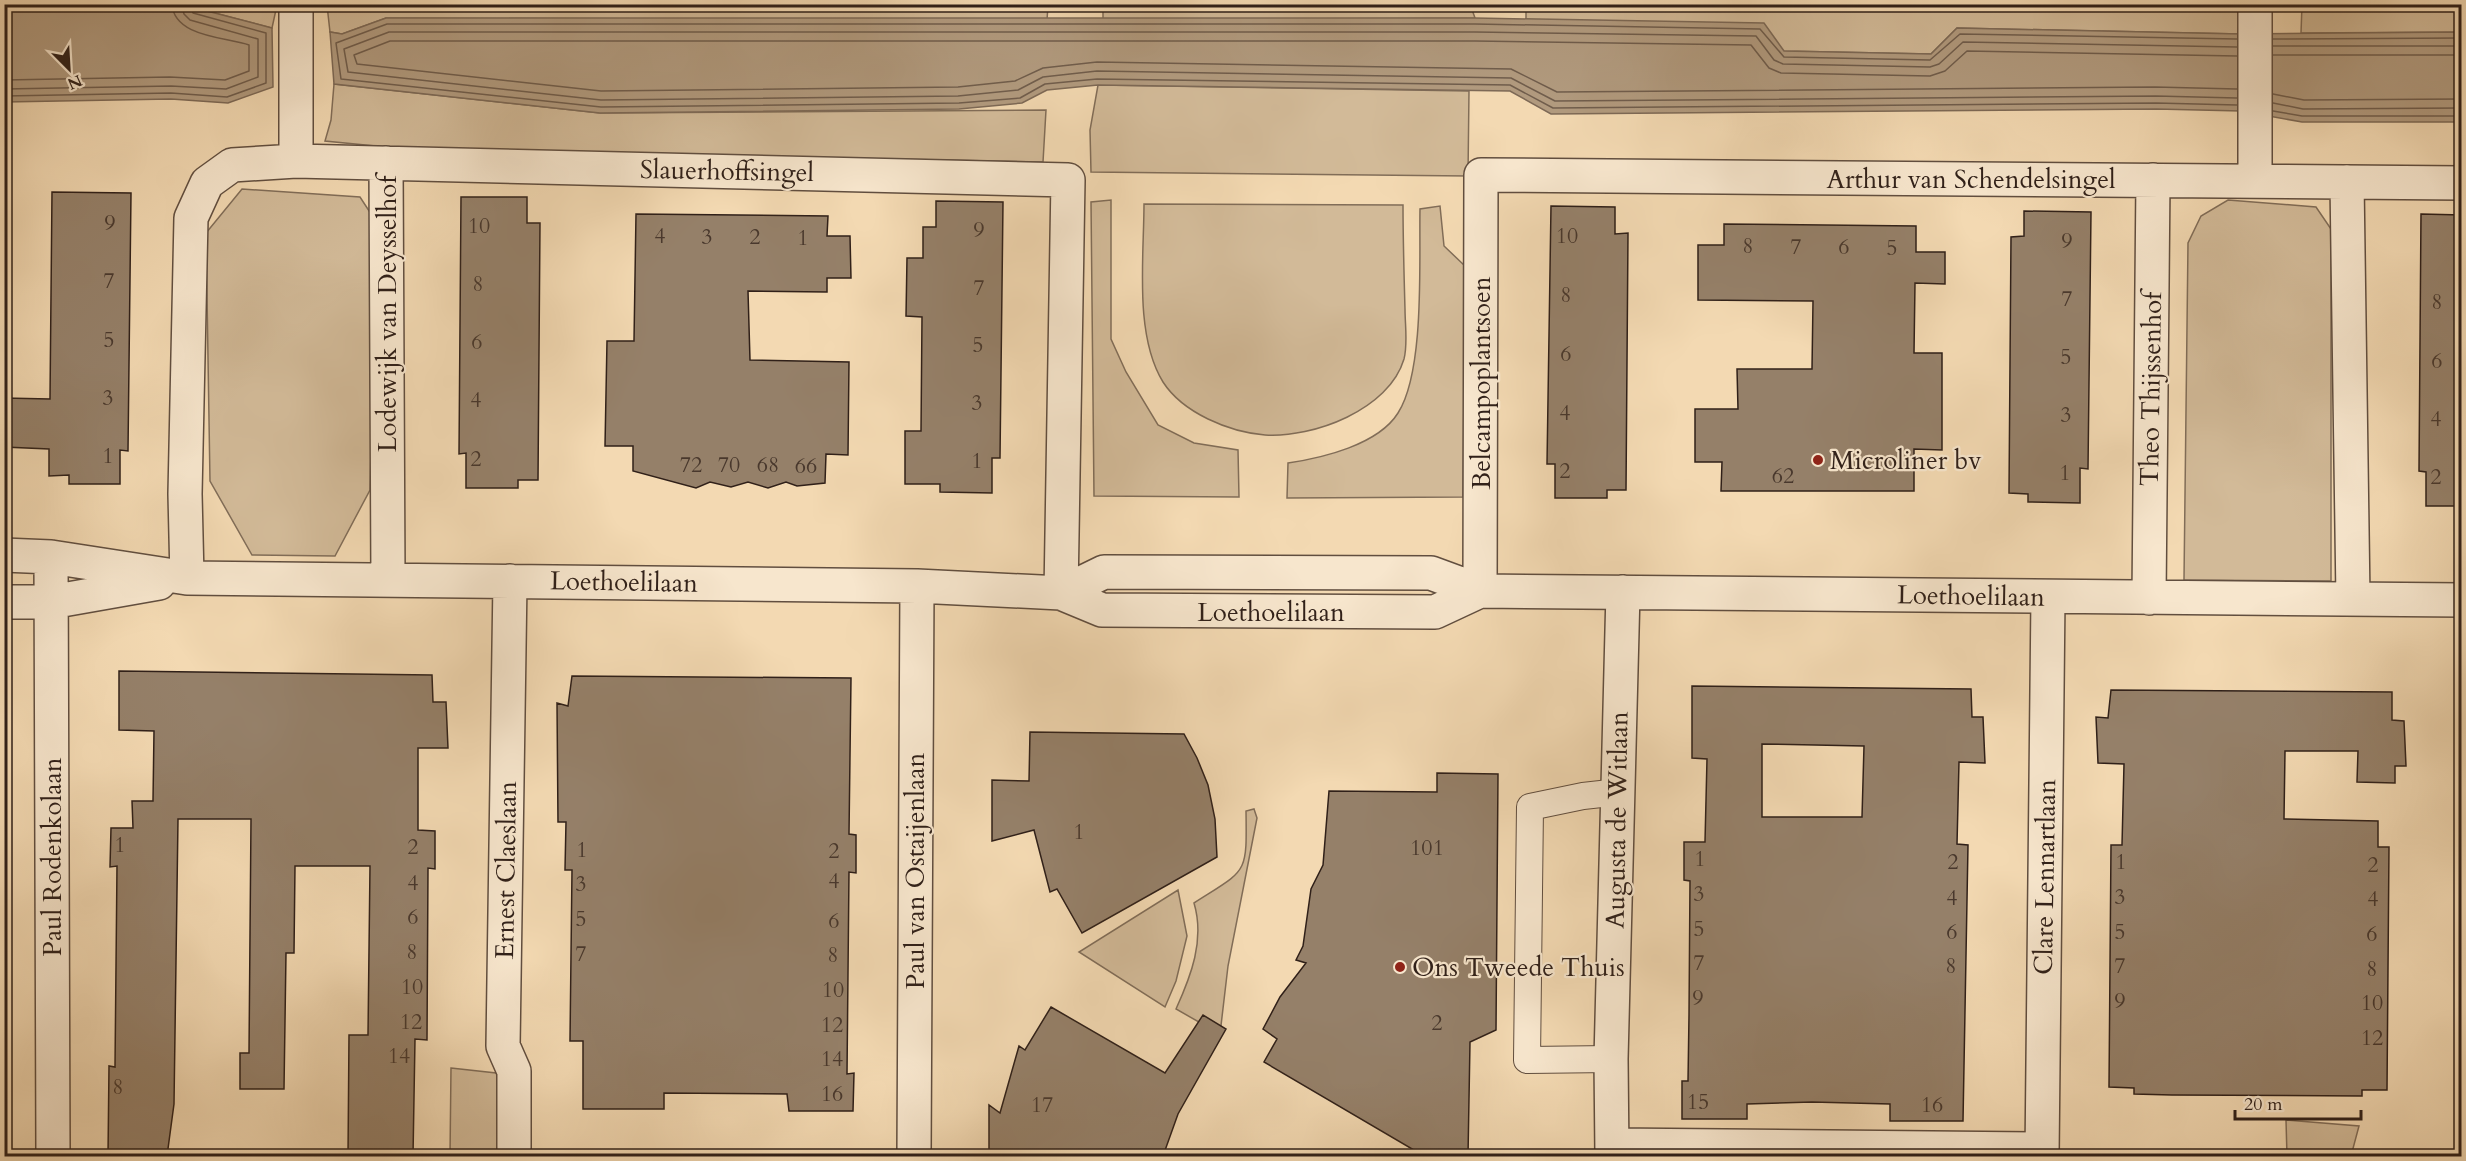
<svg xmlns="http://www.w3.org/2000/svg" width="2466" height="1161" font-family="Cardo,serif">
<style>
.green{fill:#d2ba98;stroke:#816d58;stroke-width:1.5}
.water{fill:#b19a7e;stroke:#7d6956;stroke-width:1.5}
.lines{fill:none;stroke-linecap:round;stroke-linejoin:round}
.shore{stroke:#705d4c;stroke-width:1.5}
.building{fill:#958069;stroke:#302019;stroke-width:1.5;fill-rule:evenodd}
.lane-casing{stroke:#614e3f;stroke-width:28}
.street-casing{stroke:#614e3f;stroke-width:36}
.lane{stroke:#f7e6cd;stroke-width:26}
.street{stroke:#f7e6cd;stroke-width:33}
.poi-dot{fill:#8f2418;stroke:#f7e6cd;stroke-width:2}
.labels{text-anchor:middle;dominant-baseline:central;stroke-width:4.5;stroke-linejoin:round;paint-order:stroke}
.number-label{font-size:22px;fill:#49382d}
.street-label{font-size:26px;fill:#302019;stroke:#f7e6cd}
.poi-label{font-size:26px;fill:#302019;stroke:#f7e6cd;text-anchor:start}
</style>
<rect width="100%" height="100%" fill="#f3d9b2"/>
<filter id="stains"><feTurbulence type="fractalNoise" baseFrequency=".00333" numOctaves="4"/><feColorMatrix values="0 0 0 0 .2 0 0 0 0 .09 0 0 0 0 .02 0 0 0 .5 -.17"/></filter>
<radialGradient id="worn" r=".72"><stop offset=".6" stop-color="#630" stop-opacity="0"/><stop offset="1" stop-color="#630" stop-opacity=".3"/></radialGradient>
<path class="green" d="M 1103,4 L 1470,4 L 1475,18 L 1103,20 Z
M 1526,4 L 2241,5 L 2241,34 L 1957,28 L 1931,54 L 1784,51 L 1526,20 Z
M 184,5 L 277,5 L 272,28 Z
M 327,5 L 1048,5 L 1047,20 L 386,18 L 342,34 L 330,32 Z
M 2302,5 L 2461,5 L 2461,32 L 2301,33 Z
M 334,84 L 600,113 L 1046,110 L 1043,162 L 416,150 L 325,141 L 331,120 Z
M 1098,85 L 1469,91 L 1468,176 L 1091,172 L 1090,130 Z
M 242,189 L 360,197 L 377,223 L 370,490 L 335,556 L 252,555 L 210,481 L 206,233 Z
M 1111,200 L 1111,339 L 1126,372 L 1158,425 L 1194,443 L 1238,450 L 1239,497 L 1094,496 L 1091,202 Z
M 2228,200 L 2316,207 L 2331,229 L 2331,581 L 2184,580 L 2188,243 L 2201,216 Z
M 1144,204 L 1403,205 C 1403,240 1404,274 1405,309 C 1405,325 1408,344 1404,359 C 1389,410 1313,438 1265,435 C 1229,432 1183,413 1163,382 C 1134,335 1144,257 1144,204 Z
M 1440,206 L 1444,246 L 1465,266 L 1463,497 L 1287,498 L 1288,463 C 1322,458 1378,445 1398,413 C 1425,371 1419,260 1420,209 Z
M 1254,809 L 1257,818 L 1228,966 L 1220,1034 L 1176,1009 C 1191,976 1205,940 1194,903 C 1247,869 1247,876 1246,811 Z
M 1178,890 L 1187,936 L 1176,981 L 1165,1007 L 1079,952 Z
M 451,1068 L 505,1074 L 498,1156 L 450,1156 Z
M 2286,1120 L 2359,1126 L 2351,1156 L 2287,1156 Z"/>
<path class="water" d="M 4,5 L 184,5 L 272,28 L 273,87 L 228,103 L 171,99 L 5,102 Z
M 386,18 L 1475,18 L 1764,23 L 1784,51 L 1931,54 L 1957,28 L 2241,34 L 2461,32 L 2462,122 L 2302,122 L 2241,111 L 2156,109 L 1551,114 L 1510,91 L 1098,85 L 1047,90 L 1022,103 L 959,109 L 600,113 L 334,84 L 330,32 L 342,34 Z"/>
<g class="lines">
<path class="shore" d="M 2237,39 L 1960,34 L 1930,60 L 1784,57 L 1760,29 L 1475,24 L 387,24 L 336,43 L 341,79 L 601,107 L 959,103 L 1020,98 L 1045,84 L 1097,79 L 1510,85 L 1553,108 L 2156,103 L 2237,105
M 2273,39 L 2462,38
M 2273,46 L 2462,46
M 2237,47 L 1963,42 L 1939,64 L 1930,67 L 1783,64 L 1774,60 L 1756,36 L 1475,32 L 389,32 L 344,49 L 348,72 L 601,100 L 958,96 L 1018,90 L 1043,77 L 1097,71 L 1511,78 L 1555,101 L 2156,96 L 2237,98
M 2273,55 L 2462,55
M 2237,56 L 1967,51 L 1945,71 L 1930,76 L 1781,73 L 1769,68 L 1751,45 L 1475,41 L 390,41 L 354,55 L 357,64 L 601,91 L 958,87 L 1015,81 L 1043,68 L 1097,62 L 1511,69 L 1557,92 L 2155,87 L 2237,89
M 4,80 L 170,77 L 225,80 L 249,71 L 249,45 C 225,37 174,37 172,4
M 4,89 L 171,86 L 226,89 L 258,77 L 258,39 L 190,20 L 184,14 L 181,4
M 2273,94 L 2304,100 L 2462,99
M 4,96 L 171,93 L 227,97 L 266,83 L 266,33 L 193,13 L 189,4
M 2273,103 L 2303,109 L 2462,108
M 2273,111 L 2302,116 L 2462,116"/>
</g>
<path class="building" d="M 52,192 L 131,193 L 128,451 L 120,450 L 120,484 L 69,484 L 69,475 L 49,476 L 49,449 L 4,447 L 4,398 L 50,399 Z
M 461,197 L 527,197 L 527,223 L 540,223 L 538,480 L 518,480 L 518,488 L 466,488 L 466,453 L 459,454 Z
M 936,201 L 1003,202 L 1000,458 L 992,458 L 992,493 L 940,492 L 940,484 L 905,484 L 905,431 L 921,431 L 922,317 L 906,316 L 907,258 L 923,258 L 923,227 L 936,227 Z
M 1551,206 L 1615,207 L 1615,234 L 1628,233 L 1626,490 L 1607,490 L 1607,498 L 1555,498 L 1555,464 L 1547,464 Z
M 2024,211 L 2091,212 L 2088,469 L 2080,468 L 2080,503 L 2028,502 L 2028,494 L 2009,493 L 2011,237 L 2024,236 Z
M 636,214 L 828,216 L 827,236 L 850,236 L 851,278 L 827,278 L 827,292 L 748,291 L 750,360 L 849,362 L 848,455 L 826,454 L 825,483 L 797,486 L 786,482 L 768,488 L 748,482 L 731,487 L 710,482 L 696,488 L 633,471 L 633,446 L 605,446 L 607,341 L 634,341 Z
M 2421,214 L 2462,215 L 2462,506 L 2426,506 L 2426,472 L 2419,471 Z
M 1724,224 L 1916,226 L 1916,252 L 1945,252 L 1945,284 L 1915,283 L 1914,353 L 1942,353 L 1942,450 L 1914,449 L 1914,491 L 1721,491 L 1722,462 L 1695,462 L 1695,409 L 1738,409 L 1737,369 L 1812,369 L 1813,301 L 1698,300 L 1698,245 L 1724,245 Z
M 119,671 L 432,675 L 433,702 L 446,702 L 448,748 L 418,748 L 418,830 L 435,831 L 435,869 L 428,868 L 427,1040 L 415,1039 L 413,1156 L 348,1156 L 349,1035 L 368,1035 L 370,866 L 295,866 L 294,953 L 286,953 L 284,1089 L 240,1089 L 240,1053 L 249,1053 L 251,819 L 178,819 L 174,1104 L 167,1156 L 108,1156 L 109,1066 L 115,1067 L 117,866 L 110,867 L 111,828 L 133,828 L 132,801 L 153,801 L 154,731 L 119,730 Z
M 572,676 L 851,678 L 849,834 L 856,835 L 856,873 L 849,872 L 847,1074 L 854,1073 L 853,1111 L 789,1111 L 787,1094 L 664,1093 L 664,1109 L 583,1109 L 583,1041 L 570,1041 L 572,870 L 565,870 L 566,822 L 558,822 L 557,703 L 568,706 Z
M 1692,686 L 1971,689 L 1972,717 L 1983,717 L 1985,763 L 1959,762 L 1957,844 L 1968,845 L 1963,1121 L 1890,1121 L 1890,1104 L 1812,1102 L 1747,1104 L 1747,1119 L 1682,1119 L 1682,1081 L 1688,1081 L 1689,1015 L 1690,881 L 1684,880 L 1684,842 L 1705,842 L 1707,759 L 1692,758 ZM 1762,744 L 1864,746 L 1862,817 L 1762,817 Z
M 2111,690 L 2392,692 L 2392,720 L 2404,721 L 2406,766 L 2395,766 L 2395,783 L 2357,782 L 2358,751 L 2285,751 L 2284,819 L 2378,821 L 2378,847 L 2389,847 L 2387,1090 L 2362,1090 L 2362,1096 L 2172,1095 L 2134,1094 L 2134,1088 L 2109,1087 L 2111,845 L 2122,845 L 2124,764 L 2098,763 L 2096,717 L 2108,718 Z
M 1030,732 L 1184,734 L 1197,758 L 1208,785 L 1215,819 L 1217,857 L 1082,933 L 1057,889 L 1050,892 L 1034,830 L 992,841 L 992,780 L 1029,781 Z
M 1437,773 L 1498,774 L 1496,1030 L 1470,1042 L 1468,1156 L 1424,1156 L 1264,1062 L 1277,1039 L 1263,1029 L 1280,997 L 1306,963 L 1296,960 L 1303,946 L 1311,889 L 1323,865 L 1329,791 L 1437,792 Z
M 1051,1007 L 1165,1073 L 1203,1015 L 1226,1029 L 1178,1114 L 1163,1156 L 989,1156 L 989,1105 L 1000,1113 L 1019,1046 L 1025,1050 Z"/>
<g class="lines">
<g class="lane-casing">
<path id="lane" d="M 1611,1059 L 1527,1060 L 1530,807 L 1583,796 L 1619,792"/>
</g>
<g class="street-casing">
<path id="street" d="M 2255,4 L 2255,181
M 296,161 L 296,4
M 386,163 L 388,580
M 2347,182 L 2353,599
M 4,555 L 51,557 L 187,578 L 917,586 L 1061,593 L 1102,610 L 1435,612 L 1480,591
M 51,557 L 53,1156
M 187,578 L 185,494 L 191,218 L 207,183 L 232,165 L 296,161 L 1068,180 L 1061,593
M 510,581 L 503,1046 L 514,1071 L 514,1156
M 1480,591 L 1481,175 L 2462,183
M 1061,593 L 1104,572 L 1431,573 L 1480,591 L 2462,600
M 2149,598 L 2153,180
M 4,602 L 51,602 L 159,583
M 1612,1145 L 2042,1149
M 914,1156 L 917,586
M 1612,1156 L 1611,1059 L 1623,592
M 2042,1156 L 2048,597"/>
</g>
<use href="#lane" class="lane"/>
<use href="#street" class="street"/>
</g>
<g class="poi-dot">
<circle cx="1818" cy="460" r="6"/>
<circle cx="1400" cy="967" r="6"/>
</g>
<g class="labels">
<g class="number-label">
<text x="110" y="223">9</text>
<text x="479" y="226">10</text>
<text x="979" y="230">9</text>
<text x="660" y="236">4</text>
<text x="1567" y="236">10</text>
<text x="707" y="237">3</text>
<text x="755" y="237">2</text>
<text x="803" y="238">1</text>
<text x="2067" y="241">9</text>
<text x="1748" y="246">8</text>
<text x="1796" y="247">7</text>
<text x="1844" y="247">6</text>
<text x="1892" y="248">5</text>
<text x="109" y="281">7</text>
<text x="478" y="284">8</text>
<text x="979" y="288">7</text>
<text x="1566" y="295">8</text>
<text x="2067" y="299">7</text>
<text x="2437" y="302">8</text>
<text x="109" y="340">5</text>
<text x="477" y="342">6</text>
<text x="978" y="345">5</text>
<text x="1566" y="354">6</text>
<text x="2066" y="357">5</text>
<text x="2437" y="361">6</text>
<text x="108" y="398">3</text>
<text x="476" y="400">4</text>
<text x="977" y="403">3</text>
<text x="1565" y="413">4</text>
<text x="2066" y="415">3</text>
<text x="2436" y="419">4</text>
<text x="108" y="456">1</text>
<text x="476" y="459">2</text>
<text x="977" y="461">1</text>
<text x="691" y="465">72</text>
<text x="729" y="465">70</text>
<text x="768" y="465">68</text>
<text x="806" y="466">66</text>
<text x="1565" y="471">2</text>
<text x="2065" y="473">1</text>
<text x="1783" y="476">62</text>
<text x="2436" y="477">2</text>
<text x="1079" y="832">1</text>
<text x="120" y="845">1</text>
<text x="413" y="847">2</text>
<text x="1427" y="848">101</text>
<text x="582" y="850">1</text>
<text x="834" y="851">2</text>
<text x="1700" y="859">1</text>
<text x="1953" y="862">2</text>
<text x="2121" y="862">1</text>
<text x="2373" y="865">2</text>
<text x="834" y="881">4</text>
<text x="413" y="883">4</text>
<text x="581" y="884">3</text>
<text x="1699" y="894">3</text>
<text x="2120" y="897">3</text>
<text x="1952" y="898">4</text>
<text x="2373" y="899">4</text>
<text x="413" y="917">6</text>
<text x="581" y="919">5</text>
<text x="834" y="921">6</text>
<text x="1699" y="929">5</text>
<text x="1952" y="932">6</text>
<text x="2120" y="932">5</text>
<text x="2372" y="934">6</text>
<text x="412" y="952">8</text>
<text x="581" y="954">7</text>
<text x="833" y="955">8</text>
<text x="1699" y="963">7</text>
<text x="1951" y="966">8</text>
<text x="2120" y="966">7</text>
<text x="2372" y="969">8</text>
<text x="412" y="987">10</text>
<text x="833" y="990">10</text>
<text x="1698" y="998">9</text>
<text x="2120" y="1001">9</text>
<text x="2372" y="1003">10</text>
<text x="411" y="1022">12</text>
<text x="1437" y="1023">2</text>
<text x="832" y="1025">12</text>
<text x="2372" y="1038">12</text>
<text x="399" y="1056">14</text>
<text x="832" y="1059">14</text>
<text x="118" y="1087">8</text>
<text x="832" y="1094">16</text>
<text x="1698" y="1102">15</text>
<text x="1042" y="1105">17</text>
<text x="1932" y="1105">16</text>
</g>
<g class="street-label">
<text transform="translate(727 171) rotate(1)">Slauerhoffsingel</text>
<text x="1971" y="179">Arthur van Schendelsingel</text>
<text transform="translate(387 314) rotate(-90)">Lodewijk van Deysselhof</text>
<text transform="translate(1481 383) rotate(-90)">Belcampoplantsoen</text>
<text transform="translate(2151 389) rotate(-89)">Theo Thijssenhof</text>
<text transform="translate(624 582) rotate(1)">Loethoelilaan</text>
<text transform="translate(1971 596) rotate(1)">Loethoelilaan</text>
<text x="1271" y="612">Loethoelilaan</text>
<text transform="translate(1617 820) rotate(-89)">Augusta de Witlaan</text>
<text transform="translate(52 857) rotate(-90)">Paul Rodenkolaan</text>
<text transform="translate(506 870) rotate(-89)">Ernest Claeslaan</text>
<text transform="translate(915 871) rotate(-90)">Paul van Ostaijenlaan</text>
<text transform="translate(2045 877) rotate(-89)">Clare Lennartlaan</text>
</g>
<g class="poi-label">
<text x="1830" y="460">Microliner bv</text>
<text x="1412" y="967">Ons Tweede Thuis</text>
</g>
</g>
<rect width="2466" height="1161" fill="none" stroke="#f3d9b2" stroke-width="24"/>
<rect x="6" y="6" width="2454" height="1149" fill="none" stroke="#302019" stroke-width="3"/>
<rect x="12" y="12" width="2442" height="1137" fill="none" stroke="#302019" stroke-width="1.5"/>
<g transform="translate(69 69) rotate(156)" stroke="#f7e6cd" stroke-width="4.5" paint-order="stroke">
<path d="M0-4.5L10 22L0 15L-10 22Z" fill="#302019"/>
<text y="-9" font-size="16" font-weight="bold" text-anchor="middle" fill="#302019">N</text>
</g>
<path d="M2235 1110v9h126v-9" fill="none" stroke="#302019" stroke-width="3"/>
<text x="2244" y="1110" font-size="18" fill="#302019" stroke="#f7e6cd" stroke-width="4.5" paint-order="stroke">20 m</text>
<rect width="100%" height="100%" filter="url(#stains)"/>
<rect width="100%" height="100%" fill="url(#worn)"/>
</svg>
